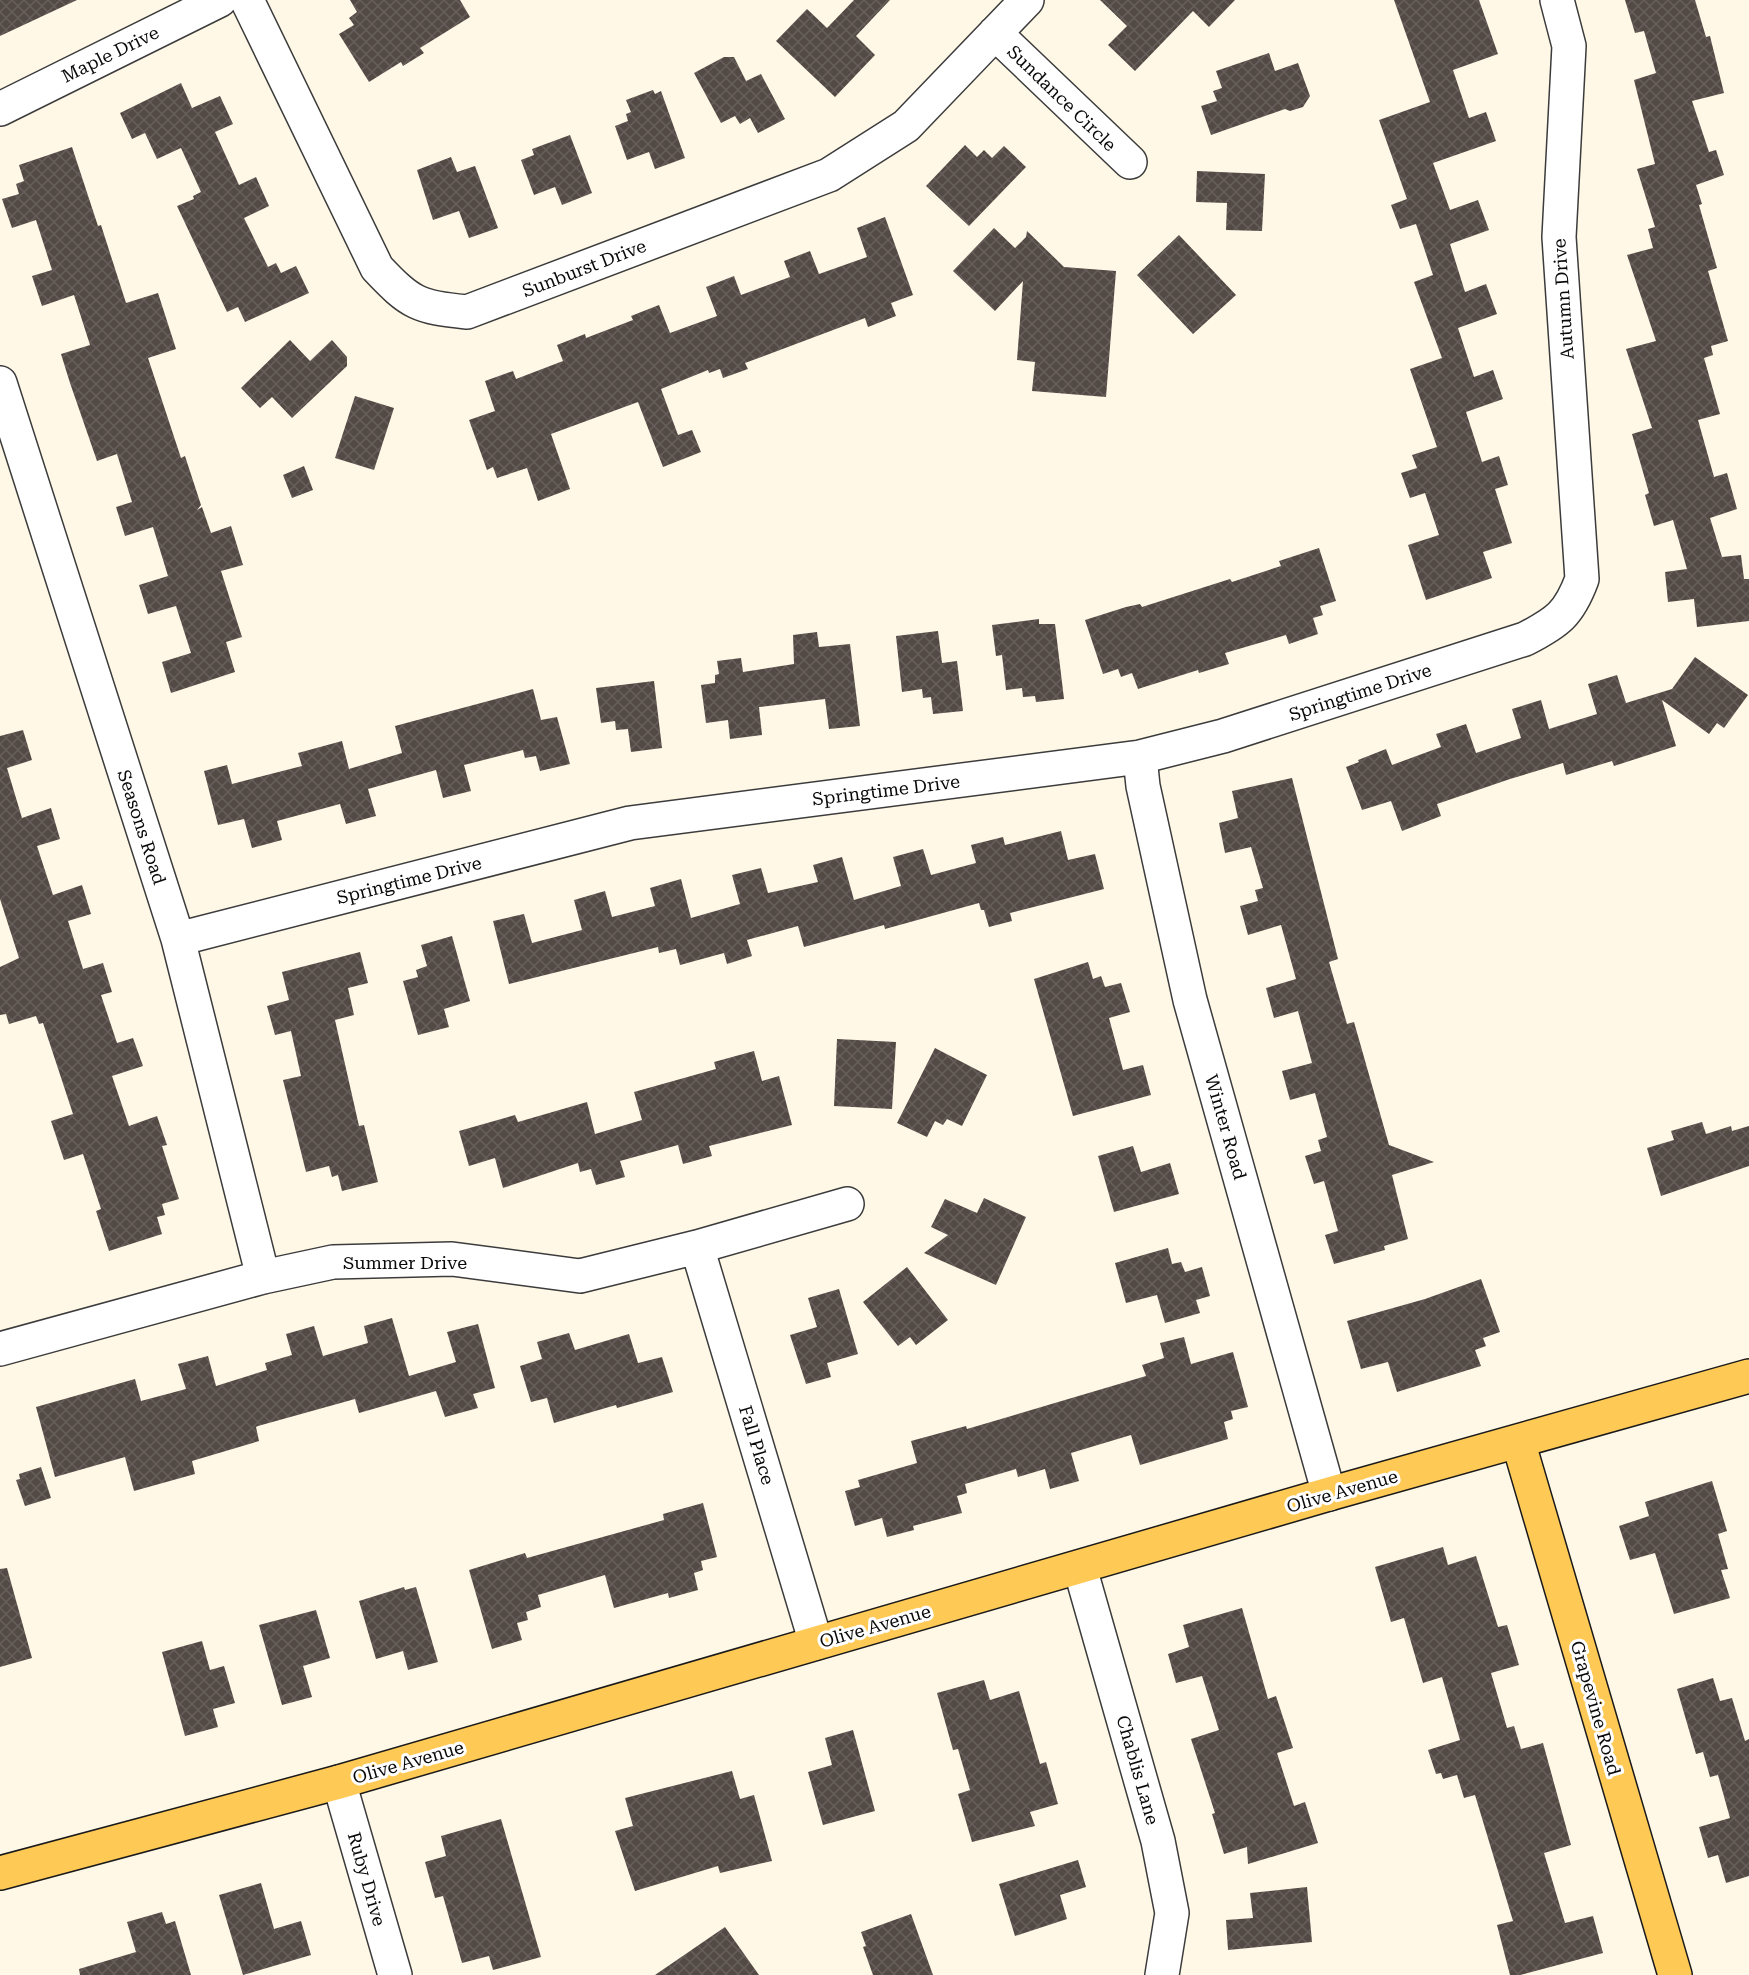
<svg xmlns="http://www.w3.org/2000/svg" width="1749" height="1975" font-family="'Roboto Serif',serif">
<style>
.building{fill:url(#building-cross-hatch)}
.lines{fill:none;stroke-linecap:round;stroke-linejoin:round}
.minor-casing{stroke:#3c3c3c;stroke-width:36}
.major-casing{stroke:#1a1a1a;stroke-width:36}
.minor{stroke:#fff;stroke-width:33}
.major{stroke:#ffc956;stroke-width:33}
.labels{text-anchor:middle;dominant-baseline:central;stroke-width:6;stroke-linejoin:round;paint-order:stroke}
.street-label{font-size:18px;fill:#090909;stroke:#fff}
</style>
<defs>
<pattern id="building-cross-hatch" width="8" height="8" patternUnits="userSpaceOnUse" patternTransform="scale(1.5)"><rect width="8" height="8" fill="#534a45"/><path d="M0 0l8 8M0 8l8-8" fill="none" stroke="#675f5b"/></pattern>
</defs>
<rect width="100%" height="100%" fill="#fff8e6"/>
<path class="building" d="M 0,0 L 77,0 L 0,36 Z
M 350,0 L 460,0 L 470,17 L 420,48 L 424,53 L 403,66 L 401,62 L 369,82 L 339,34 L 354,25 L 349,18 L 357,12 Z
M 854,0 L 890,0 L 856,36 L 875,55 L 835,97 L 776,41 L 807,9 L 827,28 Z
M 1100,0 L 1235,0 L 1209,27 L 1193,11 L 1135,71 L 1108,45 L 1127,26 Z
M 1394,0 L 1479,0 L 1498,54 L 1453,70 L 1469,118 L 1486,112 L 1496,141 L 1433,163 L 1450,210 L 1478,200 L 1489,230 L 1450,244 L 1465,292 L 1486,284 L 1497,314 L 1458,328 L 1474,377 L 1493,370 L 1503,399 L 1466,412 L 1482,462 L 1499,456 L 1508,485 L 1495,489 L 1512,543 L 1483,552 L 1492,578 L 1426,600 L 1408,545 L 1439,535 L 1425,493 L 1410,498 L 1401,473 L 1417,468 L 1412,455 L 1437,447 L 1410,369 L 1442,358 L 1414,282 L 1433,275 L 1416,224 L 1400,229 L 1391,205 L 1407,199 L 1379,120 L 1430,102 Z
M 1625,0 L 1695,0 L 1706,37 L 1710,36 L 1724,93 L 1692,101 L 1709,152 L 1716,150 L 1724,175 L 1696,185 L 1702,204 L 1699,205 L 1717,268 L 1708,271 L 1728,341 L 1711,346 L 1713,355 L 1704,358 L 1720,414 L 1698,420 L 1714,477 L 1727,473 L 1737,509 L 1710,518 L 1722,557 L 1741,555 L 1744,579 L 1749,579 L 1749,621 L 1697,627 L 1694,599 L 1668,602 L 1665,572 L 1687,569 L 1673,520 L 1654,526 L 1645,495 L 1649,493 L 1632,434 L 1652,428 L 1626,349 L 1656,341 L 1627,255 L 1653,248 L 1648,229 L 1655,227 L 1637,169 L 1655,164 L 1634,80 L 1656,73 L 1644,31 L 1635,33 Z
M 1269,53 L 1275,71 L 1298,63 L 1310,96 L 1303,107 L 1290,111 L 1285,109 L 1211,135 L 1201,106 L 1217,101 L 1213,91 L 1222,88 L 1216,71 Z
M 724,57 L 734,57 L 746,81 L 761,74 L 785,119 L 758,133 L 750,118 L 740,124 L 735,116 L 721,123 L 694,73 Z
M 181,83 L 192,108 L 220,96 L 233,124 L 215,132 L 239,185 L 256,177 L 269,206 L 244,218 L 268,267 L 276,263 L 281,273 L 296,266 L 309,293 L 245,322 L 238,307 L 227,312 L 177,206 L 194,199 L 193,196 L 201,192 L 181,148 L 157,159 L 145,133 L 132,139 L 120,113 Z
M 653,90 L 655,94 L 661,91 L 685,158 L 655,169 L 649,152 L 627,160 L 615,126 L 628,121 L 626,114 L 631,112 L 626,100 Z
M 570,135 L 592,193 L 562,205 L 555,187 L 534,195 L 521,160 L 534,155 L 532,149 Z
M 965,145 L 977,157 L 984,150 L 992,158 L 1004,146 L 1026,167 L 969,226 L 926,186 Z
M 72,147 L 98,226 L 101,225 L 126,303 L 158,293 L 176,349 L 148,358 L 181,458 L 185,456 L 201,505 L 197,510 L 202,507 L 211,533 L 231,526 L 243,565 L 221,571 L 242,637 L 226,642 L 235,672 L 171,693 L 162,662 L 191,653 L 176,606 L 148,614 L 139,585 L 168,576 L 153,527 L 125,536 L 116,507 L 132,502 L 117,454 L 97,461 L 70,383 L 61,354 L 90,345 L 74,295 L 42,306 L 32,276 L 52,270 L 36,220 L 12,228 L 2,199 L 19,194 L 16,184 L 24,181 L 19,165 Z
M 451,157 L 457,172 L 475,166 L 498,228 L 469,238 L 459,211 L 433,220 L 417,170 Z
M 1197,171 L 1265,174 L 1262,231 L 1226,230 L 1227,203 L 1196,202 Z
M 885,217 L 913,295 L 891,303 L 896,316 L 868,327 L 865,318 L 745,363 L 748,369 L 723,378 L 720,369 L 709,373 L 708,370 L 661,389 L 678,435 L 692,430 L 701,452 L 663,467 L 638,402 L 551,434 L 570,489 L 538,501 L 527,468 L 497,478 L 493,467 L 487,470 L 469,420 L 495,411 L 485,381 L 513,371 L 516,379 L 563,361 L 557,345 L 585,334 L 586,338 L 633,320 L 631,316 L 659,305 L 670,333 L 717,316 L 706,287 L 734,276 L 741,295 L 790,277 L 784,261 L 810,251 L 819,274 L 867,257 L 857,228 Z
M 994,228 L 1015,248 L 1026,237 L 1027,231 L 1064,267 L 1116,271 L 1106,397 L 1032,391 L 1035,362 L 1017,360 L 1023,281 L 995,311 L 953,271 Z
M 1179,235 L 1236,295 L 1193,334 L 1137,275 Z
M 290,340 L 310,361 L 332,340 L 347,357 L 347,366 L 292,418 L 272,397 L 260,408 L 241,388 Z
M 355,396 L 394,408 L 374,470 L 335,458 Z
M 304,466 L 313,490 L 292,498 L 283,475 Z
M 1319,548 L 1336,601 L 1320,606 L 1323,615 L 1313,618 L 1318,634 L 1289,644 L 1286,635 L 1225,653 L 1229,664 L 1199,673 L 1198,670 L 1138,689 L 1132,673 L 1121,677 L 1118,669 L 1103,674 L 1085,620 L 1126,607 L 1140,604 L 1142,607 L 1230,579 L 1232,582 L 1281,566 L 1279,561 Z
M 1039,619 L 1039,624 L 1055,624 L 1064,699 L 1036,702 L 1035,696 L 1023,697 L 1022,688 L 1006,690 L 1002,655 L 996,656 L 992,625 Z
M 938,631 L 942,663 L 957,661 L 963,711 L 933,714 L 931,697 L 923,698 L 922,689 L 902,692 L 896,636 Z
M 817,632 L 819,647 L 850,644 L 860,726 L 829,729 L 825,699 L 759,707 L 762,735 L 730,739 L 728,720 L 706,723 L 701,685 L 715,683 L 715,675 L 719,674 L 717,661 L 741,658 L 743,672 L 794,664 L 793,635 Z
M 1695,657 L 1748,695 L 1724,728 L 1717,723 L 1709,734 L 1662,700 L 1676,746 L 1614,766 L 1612,761 L 1566,775 L 1563,763 L 1510,779 L 1437,804 L 1441,816 L 1402,831 L 1391,801 L 1362,810 L 1346,767 L 1359,762 L 1358,760 L 1386,749 L 1392,765 L 1441,747 L 1436,734 L 1466,724 L 1476,753 L 1521,738 L 1512,709 L 1541,700 L 1549,729 L 1597,714 L 1588,684 L 1617,675 L 1626,703 L 1672,689 Z
M 654,681 L 662,748 L 631,752 L 628,729 L 616,730 L 615,721 L 601,723 L 596,688 Z
M 533,689 L 541,720 L 557,717 L 570,764 L 540,771 L 536,756 L 525,758 L 523,750 L 464,765 L 471,791 L 443,798 L 436,770 L 368,789 L 376,816 L 346,824 L 340,804 L 277,821 L 282,840 L 252,848 L 244,819 L 218,825 L 204,771 L 227,765 L 232,784 L 302,766 L 298,753 L 342,741 L 349,769 L 402,753 L 395,726 Z
M 23,730 L 32,760 L 7,768 L 22,818 L 51,808 L 60,839 L 37,846 L 53,895 L 82,885 L 91,914 L 68,921 L 83,969 L 103,963 L 112,992 L 101,995 L 117,1043 L 133,1038 L 143,1066 L 112,1076 L 129,1126 L 157,1116 L 167,1145 L 162,1146 L 179,1199 L 162,1204 L 165,1215 L 157,1217 L 162,1234 L 109,1251 L 96,1211 L 101,1209 L 83,1154 L 64,1160 L 51,1121 L 73,1114 L 43,1023 L 39,1024 L 36,1016 L 9,1024 L 6,1014 L 0,1015 L 0,967 L 19,958 L 0,899 L 0,736 Z
M 1292,778 L 1338,959 L 1329,962 L 1347,1024 L 1354,1022 L 1389,1145 L 1434,1162 L 1392,1175 L 1408,1239 L 1384,1246 L 1385,1250 L 1334,1264 L 1325,1235 L 1338,1231 L 1324,1181 L 1314,1184 L 1305,1156 L 1321,1151 L 1318,1140 L 1327,1137 L 1315,1093 L 1290,1100 L 1282,1071 L 1312,1063 L 1298,1011 L 1274,1018 L 1266,988 L 1296,979 L 1281,925 L 1248,935 L 1240,906 L 1258,901 L 1255,890 L 1263,888 L 1251,847 L 1225,853 L 1219,823 L 1238,818 L 1232,791 Z
M 1061,831 L 1068,860 L 1095,854 L 1104,889 L 1010,913 L 1012,921 L 989,927 L 984,910 L 981,910 L 979,903 L 885,929 L 884,925 L 804,947 L 798,926 L 747,940 L 752,956 L 727,964 L 724,953 L 680,965 L 676,949 L 659,953 L 658,947 L 509,984 L 493,921 L 524,914 L 532,943 L 582,930 L 574,900 L 605,891 L 612,917 L 655,906 L 650,888 L 681,879 L 691,918 L 740,904 L 732,875 L 761,868 L 768,893 L 818,882 L 813,865 L 842,857 L 854,900 L 901,886 L 893,857 L 923,849 L 931,875 L 976,863 L 971,845 L 1003,837 L 1005,845 Z
M 452,936 L 470,1001 L 444,1009 L 449,1027 L 418,1035 L 403,981 L 418,977 L 416,970 L 427,966 L 421,945 Z
M 360,952 L 368,983 L 348,988 L 354,1015 L 335,1020 L 359,1126 L 364,1125 L 378,1182 L 342,1191 L 338,1175 L 332,1177 L 329,1166 L 306,1172 L 283,1080 L 301,1076 L 291,1031 L 275,1035 L 267,1006 L 289,1000 L 282,972 Z
M 1088,962 L 1093,979 L 1101,976 L 1105,987 L 1121,983 L 1130,1012 L 1109,1018 L 1123,1070 L 1143,1065 L 1151,1095 L 1073,1116 L 1034,979 Z
M 837,1039 L 896,1042 L 892,1109 L 834,1106 Z
M 935,1048 L 987,1075 L 962,1126 L 947,1119 L 943,1125 L 935,1121 L 927,1137 L 897,1123 Z
M 754,1051 L 762,1081 L 779,1076 L 792,1125 L 709,1146 L 712,1156 L 683,1164 L 678,1145 L 620,1161 L 625,1177 L 596,1185 L 591,1169 L 580,1172 L 578,1163 L 503,1188 L 495,1158 L 469,1166 L 459,1131 L 515,1115 L 518,1122 L 587,1102 L 595,1134 L 642,1120 L 634,1092 L 716,1069 L 714,1062 Z
M 1702,1122 L 1706,1134 L 1731,1126 L 1732,1131 L 1749,1126 L 1749,1166 L 1661,1196 L 1647,1148 L 1674,1140 L 1671,1131 Z
M 1133,1146 L 1141,1172 L 1170,1163 L 1179,1194 L 1114,1212 L 1098,1156 Z
M 984,1198 L 1026,1217 L 996,1285 L 924,1253 L 948,1235 L 931,1227 L 945,1199 L 977,1213 Z
M 1168,1248 L 1172,1264 L 1181,1262 L 1185,1272 L 1202,1267 L 1210,1296 L 1196,1300 L 1200,1313 L 1165,1323 L 1157,1295 L 1126,1303 L 1115,1263 Z
M 907,1267 L 948,1320 L 916,1345 L 910,1337 L 898,1346 L 863,1302 Z
M 1481,1279 L 1500,1332 L 1483,1338 L 1486,1346 L 1475,1350 L 1481,1366 L 1397,1392 L 1388,1362 L 1361,1369 L 1347,1321 L 1425,1299 Z
M 839,1289 L 858,1354 L 827,1363 L 831,1377 L 806,1384 L 790,1335 L 817,1327 L 808,1298 Z
M 392,1318 L 409,1376 L 456,1362 L 447,1332 L 478,1324 L 495,1388 L 473,1394 L 478,1408 L 445,1417 L 436,1391 L 359,1413 L 355,1399 L 258,1426 L 256,1427 L 259,1441 L 192,1461 L 195,1474 L 134,1491 L 125,1457 L 55,1477 L 36,1407 L 135,1379 L 141,1401 L 186,1389 L 178,1364 L 208,1356 L 216,1386 L 267,1370 L 265,1363 L 292,1355 L 286,1334 L 314,1326 L 323,1356 L 368,1343 L 364,1326 Z
M 569,1333 L 575,1350 L 629,1334 L 638,1363 L 662,1357 L 673,1392 L 617,1408 L 616,1405 L 554,1423 L 547,1398 L 531,1402 L 520,1366 L 542,1359 L 537,1342 Z
M 1184,1337 L 1191,1364 L 1233,1352 L 1248,1407 L 1231,1411 L 1233,1419 L 1224,1422 L 1228,1439 L 1140,1465 L 1131,1435 L 1071,1453 L 1079,1481 L 1050,1489 L 1045,1469 L 1018,1477 L 1016,1469 L 965,1484 L 967,1493 L 957,1496 L 962,1513 L 913,1526 L 914,1530 L 887,1537 L 882,1518 L 855,1526 L 845,1491 L 860,1487 L 858,1480 L 917,1463 L 911,1441 L 966,1426 L 967,1429 L 1146,1376 L 1142,1365 L 1164,1358 L 1160,1343 Z
M 41,1467 L 51,1498 L 25,1506 L 16,1480 L 20,1479 L 19,1474 Z
M 1712,1481 L 1727,1531 L 1718,1534 L 1728,1569 L 1721,1570 L 1730,1598 L 1674,1614 L 1655,1553 L 1630,1560 L 1619,1526 L 1649,1516 L 1645,1502 Z
M 703,1503 L 717,1557 L 701,1561 L 703,1570 L 694,1573 L 698,1590 L 669,1598 L 668,1593 L 614,1608 L 605,1575 L 538,1595 L 541,1607 L 526,1612 L 528,1620 L 517,1623 L 522,1640 L 492,1649 L 469,1570 L 525,1553 L 527,1558 L 664,1520 L 663,1514 Z
M 1443,1547 L 1448,1565 L 1476,1556 L 1498,1627 L 1507,1625 L 1519,1665 L 1491,1673 L 1507,1728 L 1514,1726 L 1521,1749 L 1543,1743 L 1571,1845 L 1544,1853 L 1565,1923 L 1593,1916 L 1603,1953 L 1520,1975 L 1510,1975 L 1497,1925 L 1513,1921 L 1475,1795 L 1464,1798 L 1457,1775 L 1443,1779 L 1441,1773 L 1436,1774 L 1428,1750 L 1460,1740 L 1442,1677 L 1423,1683 L 1404,1618 L 1391,1622 L 1375,1567 Z
M 7,1568 L 32,1658 L 0,1667 L 0,1569 Z
M 404,1587 L 405,1590 L 416,1587 L 438,1662 L 408,1670 L 403,1651 L 376,1659 L 359,1601 Z
M 1242,1608 L 1268,1699 L 1276,1696 L 1293,1748 L 1277,1753 L 1294,1806 L 1305,1802 L 1318,1843 L 1248,1864 L 1247,1847 L 1224,1854 L 1212,1814 L 1215,1813 L 1191,1739 L 1219,1730 L 1202,1676 L 1176,1683 L 1168,1654 L 1189,1647 L 1183,1625 Z
M 316,1610 L 330,1658 L 303,1666 L 312,1697 L 282,1705 L 259,1625 Z
M 202,1641 L 210,1670 L 224,1666 L 235,1703 L 213,1709 L 218,1727 L 185,1736 L 162,1652 Z
M 1713,1678 L 1720,1701 L 1732,1698 L 1745,1741 L 1749,1739 L 1749,1876 L 1726,1883 L 1718,1855 L 1708,1858 L 1699,1827 L 1730,1818 L 1718,1775 L 1710,1777 L 1703,1752 L 1696,1754 L 1677,1689 Z
M 984,1680 L 990,1700 L 1019,1691 L 1040,1764 L 1046,1762 L 1058,1804 L 1030,1812 L 1035,1826 L 972,1842 L 958,1794 L 970,1790 L 958,1749 L 953,1750 L 937,1693 Z
M 853,1730 L 875,1811 L 823,1825 L 808,1772 L 832,1765 L 825,1738 Z
M 732,1771 L 740,1799 L 754,1795 L 772,1861 L 720,1873 L 718,1866 L 635,1891 L 615,1831 L 633,1826 L 625,1798 Z
M 501,1819 L 541,1957 L 493,1970 L 489,1956 L 462,1963 L 443,1896 L 435,1898 L 425,1862 L 446,1856 L 441,1836 Z
M 1078,1860 L 1086,1887 L 1060,1895 L 1067,1919 L 1015,1936 L 999,1884 Z
M 261,1883 L 274,1929 L 301,1921 L 311,1955 L 243,1975 L 219,1895 Z
M 1307,1887 L 1312,1942 L 1228,1950 L 1226,1920 L 1253,1918 L 1250,1893 Z
M 162,1912 L 166,1924 L 175,1921 L 191,1975 L 80,1975 L 79,1969 L 136,1952 L 127,1922 Z
M 911,1914 L 933,1975 L 873,1975 L 863,1947 L 866,1946 L 861,1932 Z
M 725,1927 L 759,1975 L 655,1975 Z"/>
<g class="lines">
<g class="minor-casing">
<path id="minor" d="M 247,0 L 377,268 C 411,304 418,307 467,312 L 829,175 L 906,126 L 1027,0
M 995,33 L 1130,162
M 0,109 L 220,0
M 0,383 L 178,939 L 263,1277
M 1140,757 L 1143,786 L 1190,1000 L 1329,1494
M 178,939 L 630,823 L 1140,757 L 1223,736 L 1525,639 C 1558,622 1569,614 1582,579 L 1559,237 L 1569,46 L 1557,0
M 697,1247 L 816,1643
M 0,1349 L 263,1277 L 333,1262 L 452,1259 L 580,1276 L 697,1247 L 847,1204
M 1080,1568 L 1158,1841 L 1172,1913 L 1162,1975
M 339,1782 L 395,1975"/>
</g>
<g class="major-casing">
<path id="major" d="M 1518,1441 L 1675,1975
M 0,1873 L 339,1782 L 1329,1494 L 1749,1376"/>
</g>
<use href="#minor" class="minor"/>
<use href="#major" class="major"/>
</g>
<g class="labels">
<g class="street-label">
<text transform="translate(110 54) rotate(-26)">Maple Drive</text>
<text transform="translate(1062 98) rotate(44)">Sundance Circle</text>
<text transform="translate(584 268) rotate(-21)">Sunburst Drive</text>
<text transform="translate(1563 299) rotate(-94)">Autumn Drive</text>
<text transform="translate(1360 692) rotate(-18)">Springtime Drive</text>
<text transform="translate(886 790) rotate(-7)">Springtime Drive</text>
<text transform="translate(142 827) rotate(72)">Seasons Road</text>
<text transform="translate(409 880) rotate(-14)">Springtime Drive</text>
<text transform="translate(1226 1127) rotate(74)">Winter Road</text>
<text x="405" y="1262">Summer Drive</text>
<text transform="translate(757 1445) rotate(73)">Fall Place</text>
<text transform="translate(1342 1491) rotate(-16)">Olive Avenue</text>
<text transform="translate(875 1626) rotate(-16)">Olive Avenue</text>
<text transform="translate(1596 1708) rotate(74)">Grapevine Road</text>
<text transform="translate(408 1762) rotate(-16)">Olive Avenue</text>
<text transform="translate(1138 1770) rotate(74)">Chablis Lane</text>
<text transform="translate(367 1879) rotate(74)">Ruby Drive</text>
</g>
</g>
</svg>
